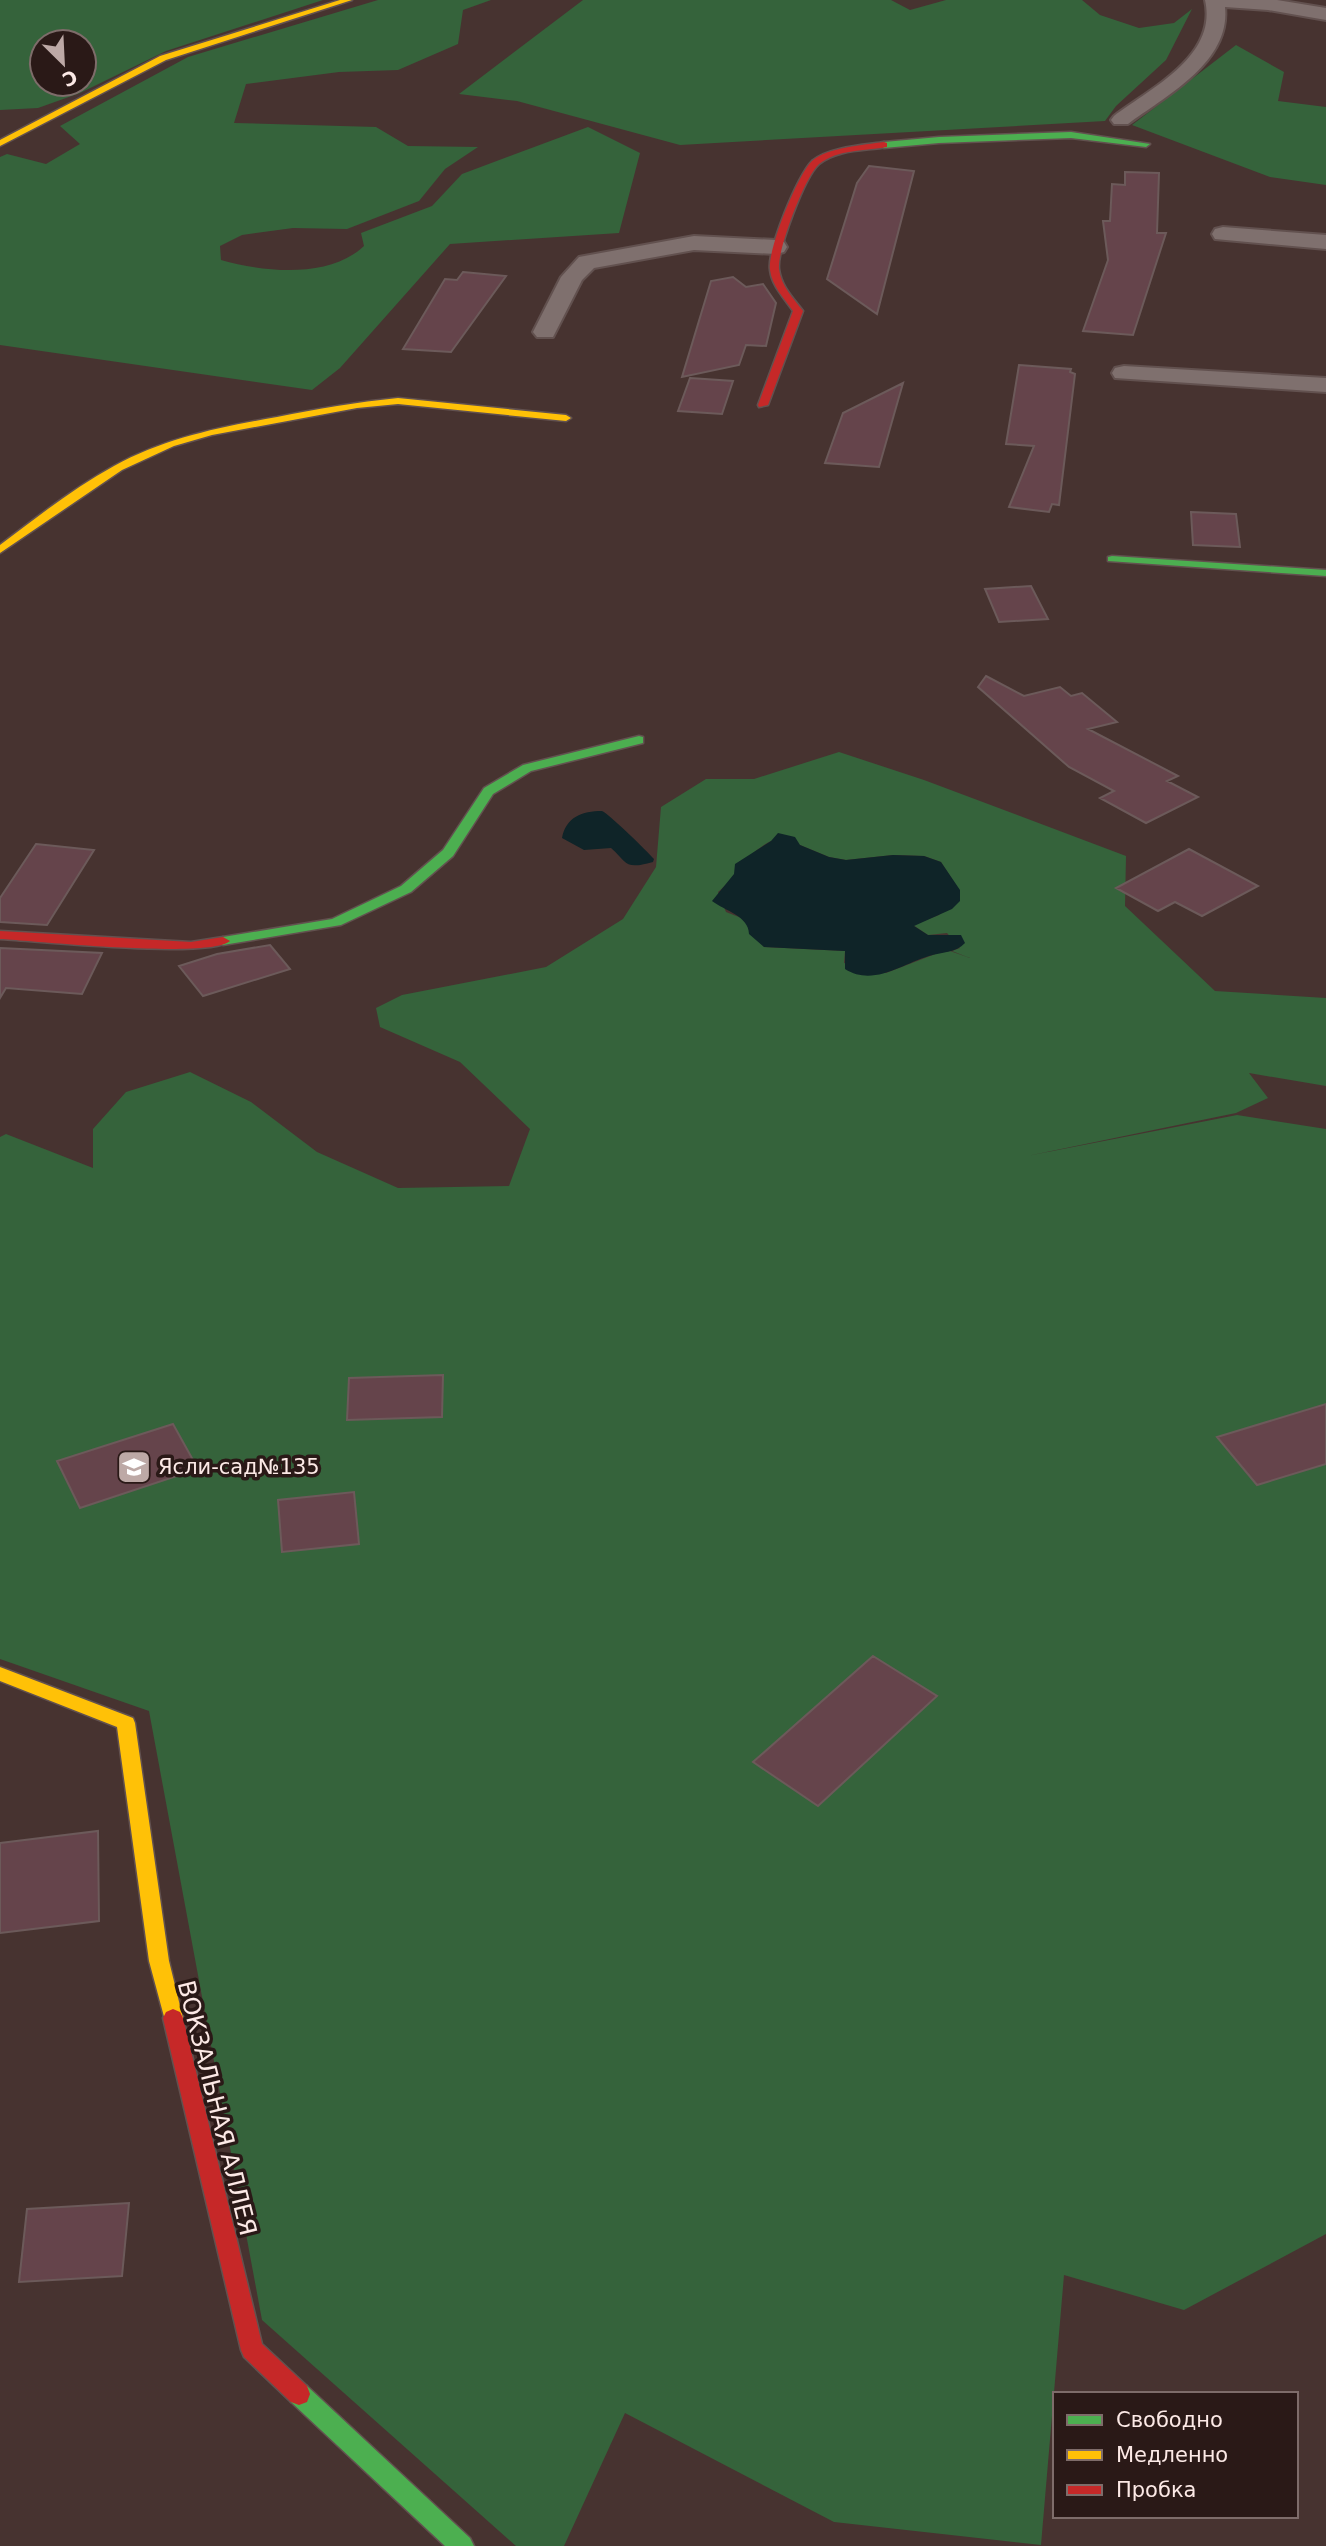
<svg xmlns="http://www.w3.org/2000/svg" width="1326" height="2546" font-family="'DejaVu Sans',sans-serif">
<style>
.green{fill:#35633b;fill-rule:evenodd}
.water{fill:#0f2428}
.building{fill:#65444b;stroke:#6c5a5a;stroke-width:2}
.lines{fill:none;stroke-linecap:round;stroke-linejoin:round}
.street-casing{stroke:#62514f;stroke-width:4}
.fast-casing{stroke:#62514f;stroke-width:3}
.slow-casing{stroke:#62514f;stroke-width:3}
.jam-casing{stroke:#62514f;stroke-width:3}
.street{fill:#7f706e;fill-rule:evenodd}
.fast{fill:#4caf50;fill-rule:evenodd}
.slow{fill:#ffc107;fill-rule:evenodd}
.jam{fill:#c62828;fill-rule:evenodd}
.labels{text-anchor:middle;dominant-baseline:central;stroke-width:7;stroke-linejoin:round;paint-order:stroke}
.poi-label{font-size:21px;fill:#fce9e6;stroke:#2a1917;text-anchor:start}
.near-street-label{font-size:24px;fill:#fce9e6;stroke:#2a1917}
</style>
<rect width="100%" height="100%" fill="#473330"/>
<path class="green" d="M 0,0 L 323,0 L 166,51 L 80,93 L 38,108 L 0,110 ZM 42,42 L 84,42 L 84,84 L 42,84 Z
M 378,0 L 491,0 L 463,10 L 458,44 L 398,70 L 339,72 L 246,84 L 234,123 L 376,127 L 408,146 L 478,147 L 445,169 L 419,201 L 347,229 L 293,228 L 242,235 L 220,246 L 221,260 C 264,272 329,279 364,246 L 361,233 L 432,206 L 462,174 L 588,127 L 640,153 L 619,233 L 450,244 L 340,368 L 312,390 L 0,345 L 0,157 L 7,154 L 46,164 L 80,144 L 60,126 L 188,57 Z
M 583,0 L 891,0 L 910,10 L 946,0 L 1082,0 L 1100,15 L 1139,28 L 1174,23 L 1192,9 L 1166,60 L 1116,106 L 1105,121 L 680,145 L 517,101 L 459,94 Z
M 1236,45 L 1284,72 L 1278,101 L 1326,107 L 1326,185 L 1270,177 L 1132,125 Z
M 839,752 L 924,780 L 1126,856 L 1125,906 L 1215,991 L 1326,998 L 1326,1086 L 1249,1073 L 1268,1098 L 1236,1113 L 1027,1156 L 1237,1115 L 1326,1129 L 1326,2234 L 1184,2310 L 1064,2275 L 1041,2545 L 834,2522 L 625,2413 L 564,2546 L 516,2546 L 262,2320 L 149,1711 L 0,1659 L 0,1137 L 6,1134 L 93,1168 L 93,1129 L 126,1092 L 190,1072 L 251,1102 L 317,1152 L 398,1188 L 509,1186 L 530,1129 L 460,1062 L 380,1027 L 376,1008 L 402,995 L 546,967 L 623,919 L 656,867 L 661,807 L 706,779 L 754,779 ZM 771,841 L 800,845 L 829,857 L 846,860 L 893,855 L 924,856 L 941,862 L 959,890 L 939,915 L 913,925 L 928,935 L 947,933 L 960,948 L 952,951 L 970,958 L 950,951 L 938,953 L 886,973 L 844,963 L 845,951 L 764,947 L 744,919 L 726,912 L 718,892 C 741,873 742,856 771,841 Z"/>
<path class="water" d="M 602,811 C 608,813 647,851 654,859 L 653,862 C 624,870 628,863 611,848 L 584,850 L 562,838 C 566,817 582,811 602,811 Z
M 778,833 L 795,837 L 800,845 L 829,857 L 846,860 L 893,855 L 924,856 L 941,862 L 960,890 L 960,901 L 952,909 L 914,926 L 928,935 L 961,935 L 965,943 C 956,953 941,952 929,956 C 902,964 873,987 845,969 L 845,951 L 764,947 L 749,934 C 749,916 725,911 712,901 L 734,874 L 735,864 L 771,841 Z"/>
<path class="building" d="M 869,166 L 914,171 L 877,314 L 827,279 L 857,183 Z
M 1125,172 L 1159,173 L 1157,233 L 1166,233 L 1133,335 L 1083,331 L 1108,260 L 1103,221 L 1110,221 L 1112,184 L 1125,185 Z
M 463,272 L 506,276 L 451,352 L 403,349 L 445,279 L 457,280 Z
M 733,277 L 746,287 L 763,284 L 776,303 L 766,346 L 746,345 L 739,365 L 682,377 L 711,281 Z
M 1019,365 L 1071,369 L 1070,372 L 1075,374 L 1059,505 L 1052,504 L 1049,512 L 1009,507 L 1034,446 L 1006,444 Z
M 690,378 L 733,381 L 722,414 L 678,411 Z
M 903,383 L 879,467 L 825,463 L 843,413 Z
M 1191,512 L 1236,514 L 1240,547 L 1193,545 Z
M 1031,586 L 1048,619 L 999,622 L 985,589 Z
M 986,676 L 1024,696 L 1060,687 L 1071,696 L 1082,693 L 1117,722 L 1088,729 L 1178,776 L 1167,781 L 1198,797 L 1146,823 L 1100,798 L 1114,791 L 1069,767 L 978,687 Z
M 36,844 L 94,850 L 47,925 L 0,922 L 0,898 Z
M 1189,849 L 1258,886 L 1202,916 L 1175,902 L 1158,911 L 1116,888 Z
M 270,945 L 290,969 L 203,996 L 179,966 L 217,954 Z
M 0,948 L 102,953 L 82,994 L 6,988 L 0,998 Z
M 443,1375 L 442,1417 L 347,1420 L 349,1378 Z
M 1326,1404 L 1326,1464 L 1257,1485 L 1217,1437 Z
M 173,1424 L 198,1469 L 80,1508 L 57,1461 Z
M 354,1492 L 359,1544 L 282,1552 L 278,1500 Z
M 873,1656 L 937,1696 L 818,1806 L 753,1762 Z
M 98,1831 L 99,1921 L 0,1933 L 0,1843 Z
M 129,2203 L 122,2276 L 19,2282 L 27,2209 Z"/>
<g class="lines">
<g class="street-casing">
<path id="street" d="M 1205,0 L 1277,0 L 1326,8 L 1326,20 L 1268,10 L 1225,7 C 1231,62 1166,96 1128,124 L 1114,124 L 1111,120 L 1114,116 C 1151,88 1218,56 1205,0 Z
M 1223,227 L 1326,235 L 1326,249 L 1215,239 L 1212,234 L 1215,229 Z
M 694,236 L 776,240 L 784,242 L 787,247 L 784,252 L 776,254 L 694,250 L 594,268 L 582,280 L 553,337 L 537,337 L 533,332 L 561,277 L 579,257 Z
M 1124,366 L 1326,378 L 1326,392 L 1115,378 L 1112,373 L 1115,368 Z"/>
</g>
<g class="fast-casing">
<path id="fast" d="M 1071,132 L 1150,144 L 1146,147 L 1071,138 L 939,143 L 884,148 L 880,145 L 884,142 L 939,137 Z
M 1112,556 L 1326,570 L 1326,576 L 1108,561 L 1108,557 Z
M 639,736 L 643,737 L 643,743 L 531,771 L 493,794 L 453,856 L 411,892 L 341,925 L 223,945 L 216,941 L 223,937 L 332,919 L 401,886 L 443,850 L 484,788 L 523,765 Z
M 299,2383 L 307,2386 L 470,2538 L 474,2546 L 445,2546 L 291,2402 L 288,2394 L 291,2386 Z"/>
</g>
<g class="slow-casing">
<path id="slow" d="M 340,0 L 352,0 L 166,60 L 0,146 L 0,140 L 160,56 Z
M 398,398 L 566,415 L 571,418 L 566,421 L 398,404 L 357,408 L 212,435 L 174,446 L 122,470 L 0,553 L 0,545 C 37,517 74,488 114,466 C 165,438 220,427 277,417 C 317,409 357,402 398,398 Z
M 0,1667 L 133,1718 L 135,1723 L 169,1961 L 183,2018 L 180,2024 L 173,2027 L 166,2024 L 149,1961 L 117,1727 L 0,1681 Z"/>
</g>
<g class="jam-casing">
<path id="jam" d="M 884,142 L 887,143 L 887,147 C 865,151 838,149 819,164 C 805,176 777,250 779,269 C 781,286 793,298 803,311 L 768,405 L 759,407 L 758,405 L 793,311 C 784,298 772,286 770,270 C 767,250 798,174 812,161 C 828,147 864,145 884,142 Z
M 0,931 L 191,942 L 223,937 L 230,941 C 209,959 37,941 0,939 Z
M 173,2009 L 180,2012 L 183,2018 L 262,2344 L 307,2386 L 310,2394 L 307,2402 L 299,2405 L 291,2402 L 244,2357 L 241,2350 L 163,2018 L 166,2012 Z"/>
</g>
<use href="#street" class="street"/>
<use href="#fast" class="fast"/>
<use href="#slow" class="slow"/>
<use href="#jam" class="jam"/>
</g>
<defs>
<g id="school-square" transform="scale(1.75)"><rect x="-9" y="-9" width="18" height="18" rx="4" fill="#bda9a6" stroke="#2a1917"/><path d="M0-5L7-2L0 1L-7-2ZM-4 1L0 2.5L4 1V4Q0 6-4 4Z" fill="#fff"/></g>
</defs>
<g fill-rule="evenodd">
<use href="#school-square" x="134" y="1467"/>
</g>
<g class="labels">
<g class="poi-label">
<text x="158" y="1467">Ясли-сад№135</text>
</g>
<g class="near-street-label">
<text transform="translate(217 2108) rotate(76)">ВОКЗАЛЬНАЯ АЛЛЕЯ</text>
</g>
</g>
<rect x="1053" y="2392" width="245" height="126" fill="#2a1917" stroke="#7e6c6a" stroke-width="2"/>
<rect x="1067" y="2415" width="35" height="10" fill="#4caf50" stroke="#7e6c6a" stroke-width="2"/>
<text x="1116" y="2427" font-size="21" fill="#fce9e6">Свободно</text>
<rect x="1067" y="2450" width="35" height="10" fill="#ffc107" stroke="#7e6c6a" stroke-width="2"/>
<text x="1116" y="2462" font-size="21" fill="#fce9e6">Медленно</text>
<rect x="1067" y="2485" width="35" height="10" fill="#c62828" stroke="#7e6c6a" stroke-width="2"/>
<text x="1116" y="2497" font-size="21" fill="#fce9e6">Пробка</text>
<g transform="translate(63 63) rotate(156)"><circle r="33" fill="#2a1917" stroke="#7e6c6a" stroke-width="2"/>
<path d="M0-5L12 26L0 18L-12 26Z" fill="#bda9a6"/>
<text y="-10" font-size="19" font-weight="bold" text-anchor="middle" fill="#fce9e6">С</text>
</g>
</svg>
